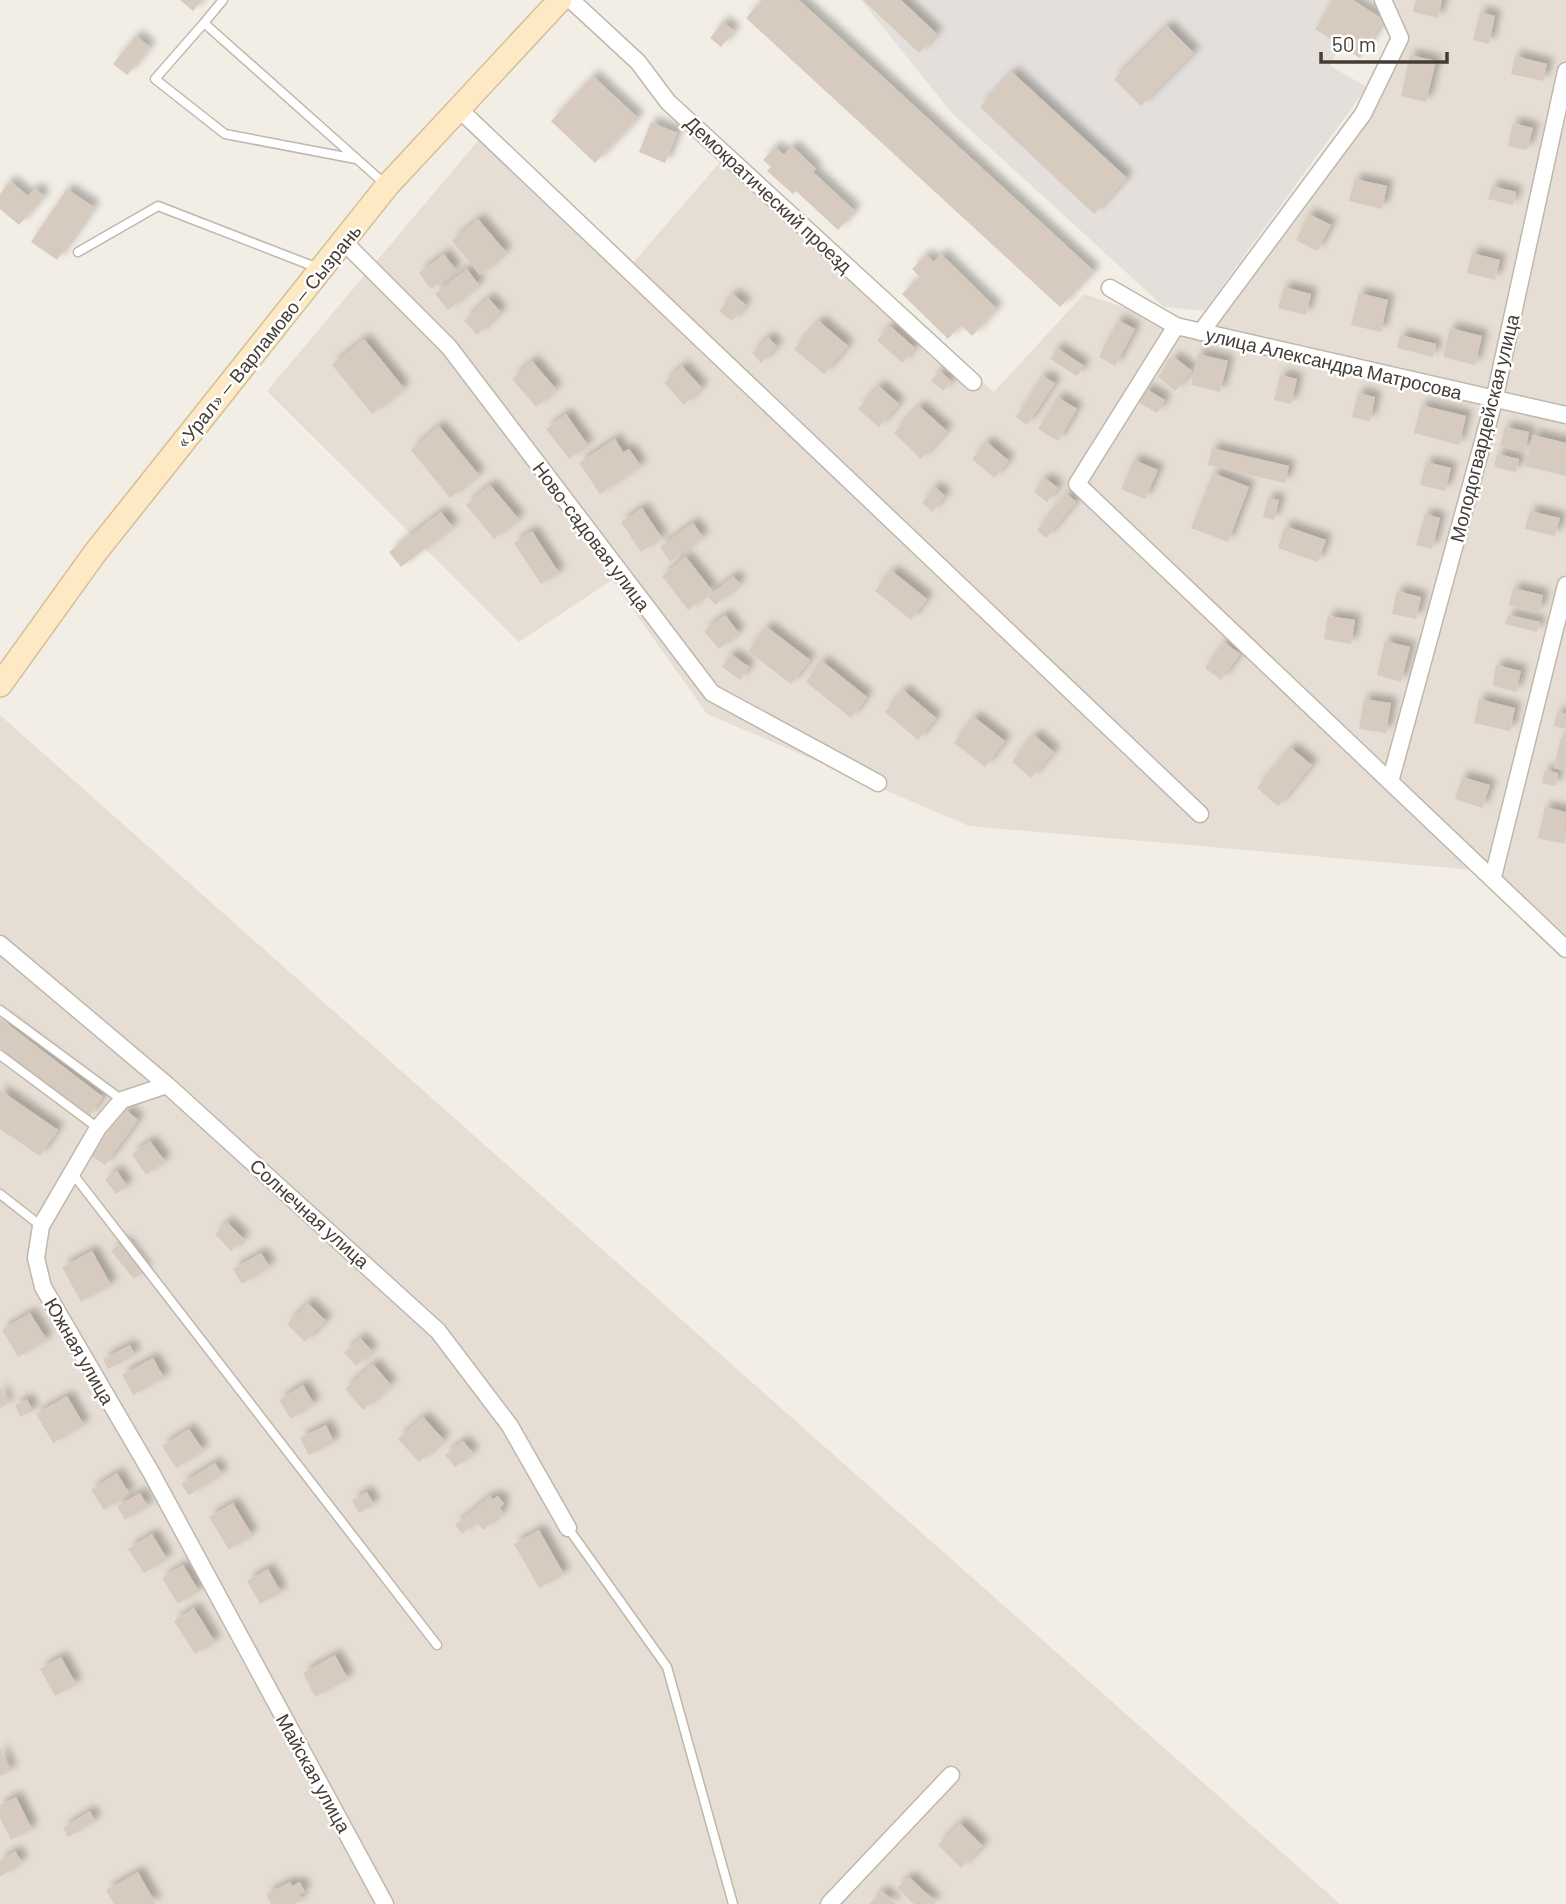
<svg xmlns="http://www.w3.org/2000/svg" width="1566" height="1904" font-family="Barlow,sans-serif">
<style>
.residential{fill:#e6ded4}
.industrial{fill:#e4dfda}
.building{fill:#d7cabe;filter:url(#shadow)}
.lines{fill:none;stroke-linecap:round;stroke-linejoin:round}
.service-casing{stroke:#c0b7ab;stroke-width:11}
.minor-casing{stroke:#c0b7ab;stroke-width:19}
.secondary-casing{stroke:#d4be98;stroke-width:26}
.service{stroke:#fff;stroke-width:8}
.minor{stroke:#fff;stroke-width:16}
.secondary{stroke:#fdeac4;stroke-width:23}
.labels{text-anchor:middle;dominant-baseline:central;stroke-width:5;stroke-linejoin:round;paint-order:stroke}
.street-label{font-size:19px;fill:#453d35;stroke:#fff}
</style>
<defs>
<filter id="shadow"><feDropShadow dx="6" dy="-6" stdDeviation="3.5" flood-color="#0004"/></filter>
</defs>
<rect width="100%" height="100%" fill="#f2ede5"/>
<path class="residential" d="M 1386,0 L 1566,0 L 1566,950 L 1486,871 L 969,826 L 707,714 L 612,580 L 519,642 L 267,391 L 482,136 L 627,270 L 721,161 L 994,392 L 1084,294 L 1197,332 L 1402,43 Z
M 0,715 L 1340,1904 L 0,1904 Z"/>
<path class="industrial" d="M 861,0 L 1353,0 L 1384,20 L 1360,58 L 1340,46 L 1330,66 L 1367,87 L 1204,311 L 1164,307 L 952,113 Z"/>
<path class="building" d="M 180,0 L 202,0 L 193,11 Z
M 762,0 L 799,0 L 1094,271 L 1060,307 L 746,18 Z
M 863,0 L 901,0 L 937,34 L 919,53 Z
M 1333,0 L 1353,0 L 1384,20 L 1360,58 L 1315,29 Z
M 1416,0 L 1442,0 L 1438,18 L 1413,12 Z
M 1480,12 L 1495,16 L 1489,44 L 1473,40 Z
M 723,22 L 734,31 L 721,47 L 710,38 Z
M 1167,26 L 1194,53 L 1141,106 L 1114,79 Z
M 136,36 L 150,47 L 127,75 L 113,64 Z
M 1410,55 L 1436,61 L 1426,102 L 1401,96 Z
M 1515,56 L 1547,64 L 1543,81 L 1511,74 Z
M 1012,72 L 1127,178 L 1094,214 L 980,107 Z
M 593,76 L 638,118 L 595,163 L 551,121 Z
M 651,122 L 677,133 L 665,163 L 639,152 Z
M 1513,123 L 1533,128 L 1527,150 L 1508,146 Z
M 792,146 L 816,169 L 813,172 L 855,211 L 838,230 L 796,191 L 793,194 L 767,171 L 771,167 L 763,160 L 775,147 L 784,155 Z
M 1355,179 L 1387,186 L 1382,209 L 1349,201 Z
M 10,181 L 28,196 L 35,188 L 44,196 L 19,225 L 0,209 L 0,194 Z
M 1492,186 L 1516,192 L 1513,205 L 1488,199 Z
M 67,189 L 94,207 L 57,260 L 31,242 Z
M 1309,214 L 1331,225 L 1317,251 L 1296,240 Z
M 478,219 L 506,252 L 480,275 L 452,241 Z
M 1472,253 L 1500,260 L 1495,280 L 1467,273 Z
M 444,254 L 456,270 L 431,289 L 419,273 Z
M 941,254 L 997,309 L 972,336 L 961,325 L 948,339 L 902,294 L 920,277 L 912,269 L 926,255 L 934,262 Z
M 467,269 L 479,285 L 448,310 L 435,294 Z
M 1284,287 L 1311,294 L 1306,315 L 1278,308 Z
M 1359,293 L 1388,300 L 1381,332 L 1351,325 Z
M 733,294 L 746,305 L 732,321 L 719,311 Z
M 488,298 L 501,312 L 477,335 L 464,321 Z
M 1118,320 L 1135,329 L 1115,366 L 1099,357 Z
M 819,321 L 848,346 L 824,374 L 794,349 Z
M 890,326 L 915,348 L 902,363 L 877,340 Z
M 1450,328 L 1482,336 L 1475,365 L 1443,357 Z
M 1400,335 L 1436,344 L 1433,357 L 1397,348 Z
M 768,337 L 777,347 L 761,363 L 752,353 Z
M 364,339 L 404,388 L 372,414 L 332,365 Z
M 1057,348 L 1084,366 L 1077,376 L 1050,359 Z
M 1198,354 L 1228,361 L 1220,392 L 1191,385 Z
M 1174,357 L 1192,371 L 1175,391 L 1158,377 Z
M 532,361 L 556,389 L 536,407 L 512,379 Z
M 682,366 L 702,388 L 684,405 L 664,383 Z
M 940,371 L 951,381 L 943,391 L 931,381 Z
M 1280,375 L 1297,379 L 1291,404 L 1274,400 Z
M 1043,376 L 1055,383 L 1027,425 L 1016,417 Z
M 879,386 L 899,404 L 879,427 L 858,409 Z
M 1146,389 L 1165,400 L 1157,413 L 1138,402 Z
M 1358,393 L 1375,397 L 1370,421 L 1352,417 Z
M 1058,397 L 1077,409 L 1058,441 L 1038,429 Z
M 1421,405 L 1466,416 L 1459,445 L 1414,433 Z
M 919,406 L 947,431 L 921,459 L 894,433 Z
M 566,414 L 588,445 L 569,459 L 546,429 Z
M 439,426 L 479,475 L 450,498 L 411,450 Z
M 1505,427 L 1529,432 L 1525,452 L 1500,446 Z
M 1533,435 L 1566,443 L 1566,476 L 1525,466 Z
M 615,439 L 623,452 L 629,449 L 641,466 L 600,494 L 579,463 Z
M 987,442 L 1009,461 L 994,478 L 972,459 Z
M 1212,448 L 1289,466 L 1285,483 L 1208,465 Z
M 1497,454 L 1519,459 L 1516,472 L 1494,467 Z
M 1134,460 L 1158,470 L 1145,499 L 1121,489 Z
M 1426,462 L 1451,468 L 1445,491 L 1420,485 Z
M 1213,473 L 1249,487 L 1228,542 L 1191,528 Z
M 1045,478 L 1058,488 L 1047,502 L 1034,492 Z
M 490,485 L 519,519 L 494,539 L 466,505 Z
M 935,487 L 945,496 L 932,512 L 922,503 Z
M 1067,494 L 1076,502 L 1046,538 L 1037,530 Z
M 1268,498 L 1279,500 L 1274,520 L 1263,517 Z
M 642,508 L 662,538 L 641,552 L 621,522 Z
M 1530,511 L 1560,518 L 1555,536 L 1525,529 Z
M 441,512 L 453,527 L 401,567 L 389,552 Z
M 1425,514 L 1440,518 L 1432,549 L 1416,545 Z
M 693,523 L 703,537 L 670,562 L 660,547 Z
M 1285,526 L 1326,540 L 1318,562 L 1278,548 Z
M 532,531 L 559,573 L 541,584 L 514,543 Z
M 686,557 L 712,590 L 688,610 L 662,576 Z
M 892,571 L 927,599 L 911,620 L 875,591 Z
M 733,576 L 740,584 L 715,605 L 708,597 Z
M 1513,588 L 1543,595 L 1539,612 L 1509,605 Z
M 1397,591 L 1421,597 L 1416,619 L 1392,614 Z
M 725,615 L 739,633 L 719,649 L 704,631 Z
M 1508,615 L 1540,622 L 1537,632 L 1505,624 Z
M 1328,616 L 1355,620 L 1351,644 L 1324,639 Z
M 767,627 L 810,660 L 791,684 L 748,651 Z
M 1385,641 L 1410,647 L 1401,682 L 1377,675 Z
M 1224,642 L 1240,654 L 1221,680 L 1205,668 Z
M 731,654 L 749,667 L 740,680 L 722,667 Z
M 822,661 L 867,697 L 851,718 L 806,682 Z
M 1496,665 L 1521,671 L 1516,692 L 1493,686 Z
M 903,690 L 936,718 L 918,740 L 885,712 Z
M 1364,699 L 1391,703 L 1386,733 L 1359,729 Z
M 1479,699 L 1515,708 L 1510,731 L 1474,723 Z
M 1557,712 L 1566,714 L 1566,729 L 1554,726 Z
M 974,717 L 1005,741 L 985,767 L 954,743 Z
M 1034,735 L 1054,752 L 1031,778 L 1012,762 Z
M 1561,737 L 1566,739 L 1566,771 L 1554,768 Z
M 1291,748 L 1312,765 L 1278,806 L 1257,788 Z
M 1545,770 L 1558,773 L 1555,786 L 1542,783 Z
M 1462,777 L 1490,785 L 1482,808 L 1455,799 Z
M 1545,807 L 1566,812 L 1565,844 L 1538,838 Z
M 0,1018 L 103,1097 L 89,1116 L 0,1048 Z
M 0,1090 L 58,1130 L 40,1156 L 0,1129 Z
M 126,1110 L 138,1120 L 105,1165 L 92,1156 Z
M 150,1141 L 165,1161 L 146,1175 L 132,1154 Z
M 117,1171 L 127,1186 L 116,1194 L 105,1179 Z
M 227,1222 L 244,1239 L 231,1251 L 215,1234 Z
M 124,1241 L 146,1270 L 134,1279 L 111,1251 Z
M 92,1251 L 111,1285 L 81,1302 L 62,1267 Z
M 261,1253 L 270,1267 L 242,1284 L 233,1269 Z
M 308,1303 L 326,1321 L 305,1342 L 287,1324 Z
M 30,1313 L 47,1340 L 18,1357 L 2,1330 Z
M 360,1338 L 372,1351 L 356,1366 L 344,1353 Z
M 130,1345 L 135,1355 L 108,1369 L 103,1359 Z
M 153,1358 L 164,1378 L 133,1395 L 122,1375 Z
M 373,1364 L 391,1385 L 363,1410 L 345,1389 Z
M 303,1385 L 314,1404 L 291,1419 L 279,1400 Z
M 0,1387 L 8,1404 L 0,1408 Z
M 67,1396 L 84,1425 L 53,1443 L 36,1414 Z
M 27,1399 L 33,1411 L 20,1417 L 15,1405 Z
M 423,1417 L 444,1440 L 419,1462 L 398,1439 Z
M 326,1425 L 334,1442 L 309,1455 L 300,1438 Z
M 189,1429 L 203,1450 L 176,1468 L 162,1446 Z
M 463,1441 L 473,1453 L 455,1467 L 445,1455 Z
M 215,1463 L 222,1474 L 189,1495 L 181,1484 Z
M 117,1473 L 129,1493 L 104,1510 L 91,1490 Z
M 367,1492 L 374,1505 L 359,1513 L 352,1500 Z
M 140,1493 L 148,1506 L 125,1520 L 117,1506 Z
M 490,1496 L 493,1499 L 498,1496 L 504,1504 L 500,1508 L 503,1513 L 483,1530 L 476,1522 L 462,1534 L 455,1525 Z
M 233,1503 L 252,1535 L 229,1550 L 209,1517 Z
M 539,1530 L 564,1574 L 539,1588 L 514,1544 Z
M 152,1534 L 167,1559 L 144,1573 L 128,1549 Z
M 183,1565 L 199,1591 L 178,1604 L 162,1578 Z
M 268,1569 L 281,1592 L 260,1604 L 247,1581 Z
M 194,1608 L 215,1642 L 195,1654 L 174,1621 Z
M 335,1655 L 348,1679 L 315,1697 L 303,1673 Z
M 61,1657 L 76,1684 L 55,1696 L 40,1669 Z
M 0,1748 L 11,1771 L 0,1776 Z
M 16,1797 L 32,1829 L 11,1840 L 0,1818 L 0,1805 Z
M 90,1811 L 95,1821 L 68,1837 L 63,1828 Z
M 960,1823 L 983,1846 L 961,1868 L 938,1845 Z
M 15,1851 L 22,1862 L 0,1877 L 0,1861 Z
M 138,1872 L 156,1904 L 114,1904 L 106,1890 Z
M 909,1877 L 936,1902 L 934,1904 L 914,1904 L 897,1888 Z
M 290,1882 L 292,1886 L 300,1882 L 305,1892 L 299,1895 L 302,1900 L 294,1904 L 271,1904 L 266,1894 Z
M 882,1891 L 896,1904 L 869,1904 Z"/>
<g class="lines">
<g class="service-casing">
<path id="service" d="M 223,0 L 204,23 L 385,184
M 204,23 L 155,79 L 225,134 L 356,159
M 78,252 L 158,206 L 318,268
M 0,1010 L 122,1100
M 0,1055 L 98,1128
M 73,1174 L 437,1645
M 0,1194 L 41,1226
M 568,1528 L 667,1667 L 733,1904"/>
</g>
<g class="minor-casing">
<path id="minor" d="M 571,0 L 638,62 L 668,102 L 973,382
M 459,109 L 1200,814
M 343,241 L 449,347 L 712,693 L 878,783
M 1110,288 L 1176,326 L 1566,415
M 1176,326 L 1077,484 L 1566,949
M 1201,332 L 1363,114 L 1400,38 L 1383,0
M 1390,782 L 1494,401 L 1566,71
M 1493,877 L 1566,585
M 0,944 L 167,1085 L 438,1331 L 510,1426 L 568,1528
M 167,1085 L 122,1100 L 98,1128 L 41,1226 L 36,1258 L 43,1287 L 152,1474 L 385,1904
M 829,1904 L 951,1775"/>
</g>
<g class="secondary-casing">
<path id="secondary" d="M 0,685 L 95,553 L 387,186 L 560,0"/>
</g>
<use href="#service" class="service"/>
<use href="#minor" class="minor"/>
<use href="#secondary" class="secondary"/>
</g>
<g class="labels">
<g class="street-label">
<text transform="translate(769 194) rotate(43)">Демократический проезд</text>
<text transform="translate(268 336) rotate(-51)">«Урал» — Варламово — Сызрань</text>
<text transform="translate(1334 363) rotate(13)">улица Александра Матросова</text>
<text transform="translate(1484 428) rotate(-76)">Молодогвардейская улица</text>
<text transform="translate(592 536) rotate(53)">Ново-садовая улица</text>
<text transform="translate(310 1213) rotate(42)">Солнечная улица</text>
<text transform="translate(80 1351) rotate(60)">Южная улица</text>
<text transform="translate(314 1773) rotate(61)">Майская улица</text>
</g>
</g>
<path d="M1321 52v10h126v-10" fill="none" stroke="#453d35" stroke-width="3.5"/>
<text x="1332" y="52" font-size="21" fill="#453d35" stroke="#ffffff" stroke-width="5" paint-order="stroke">50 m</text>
</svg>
